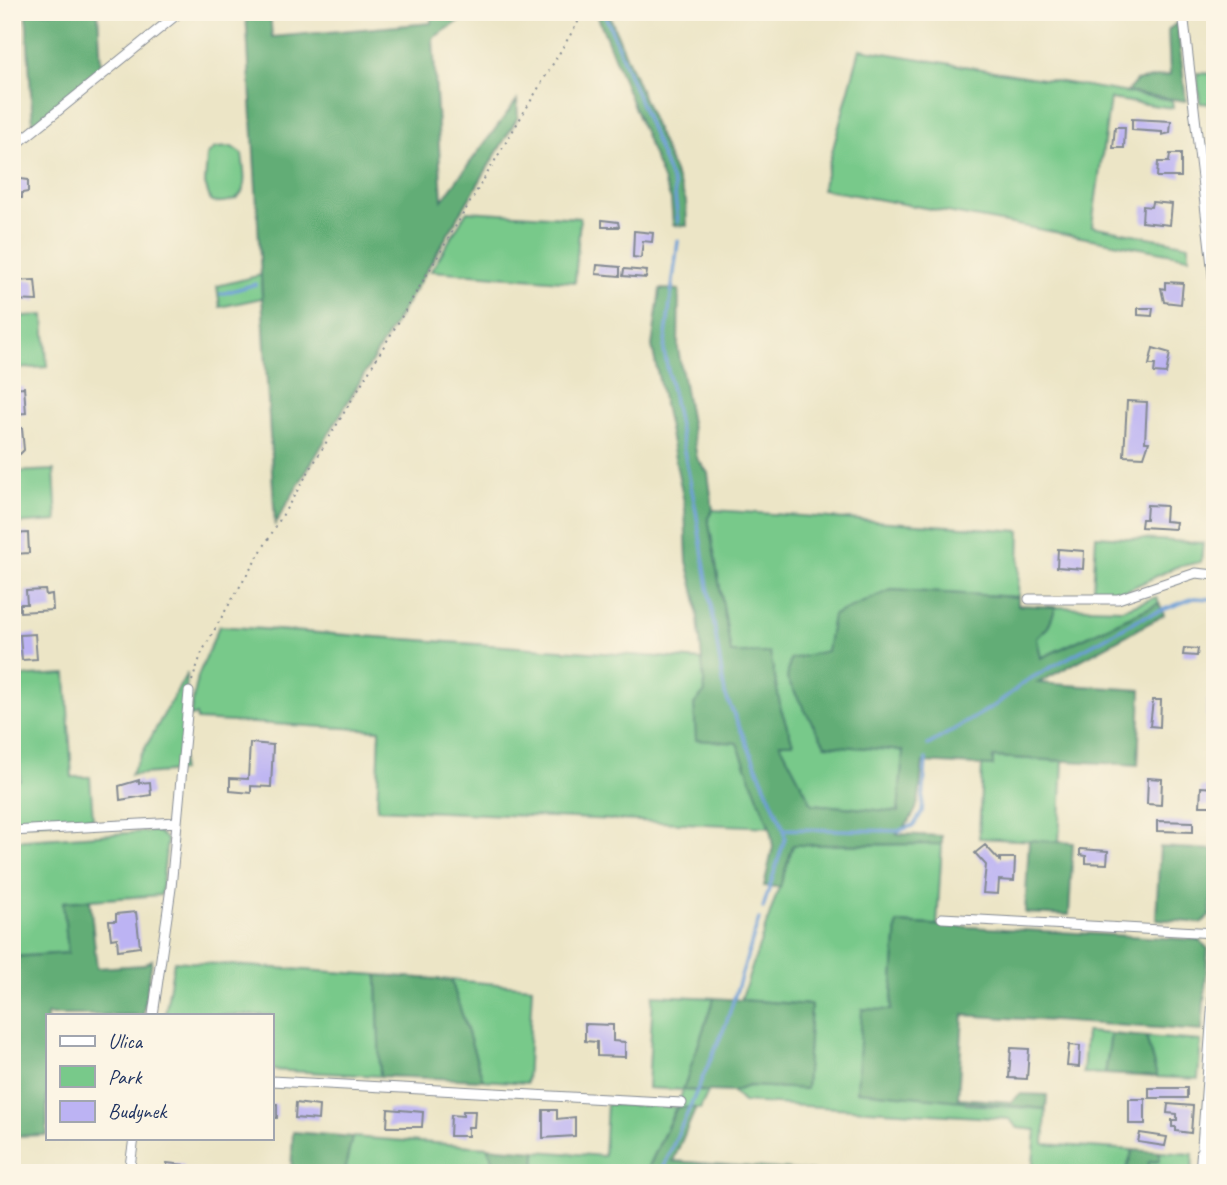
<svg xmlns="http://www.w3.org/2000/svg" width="1227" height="1185" font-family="Caveat,sans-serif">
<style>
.green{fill:#78c98a;stroke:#4a7c74;stroke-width:2}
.forest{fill:#62ad76;stroke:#3e6e6a;stroke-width:2}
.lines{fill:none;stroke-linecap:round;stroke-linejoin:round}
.stream{stroke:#6b9dd6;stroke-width:3.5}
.building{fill:#bcb3f3}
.street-casing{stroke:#848a92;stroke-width:11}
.path{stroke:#848a92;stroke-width:2;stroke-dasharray:2 5;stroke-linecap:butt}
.street{stroke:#fff;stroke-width:9}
</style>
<rect width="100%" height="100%" fill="#fcf5e5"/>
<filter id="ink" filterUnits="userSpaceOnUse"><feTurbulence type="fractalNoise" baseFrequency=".0143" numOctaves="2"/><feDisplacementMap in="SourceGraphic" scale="14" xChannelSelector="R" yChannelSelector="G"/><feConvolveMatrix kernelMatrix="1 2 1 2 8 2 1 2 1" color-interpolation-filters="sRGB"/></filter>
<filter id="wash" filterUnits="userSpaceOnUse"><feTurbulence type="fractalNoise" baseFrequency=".00686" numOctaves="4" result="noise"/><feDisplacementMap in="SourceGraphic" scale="28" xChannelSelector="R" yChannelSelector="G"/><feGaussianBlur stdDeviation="1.57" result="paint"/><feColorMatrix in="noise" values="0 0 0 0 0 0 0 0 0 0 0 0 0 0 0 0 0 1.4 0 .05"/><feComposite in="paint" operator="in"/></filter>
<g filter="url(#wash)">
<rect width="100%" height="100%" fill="#ece5c6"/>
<path class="green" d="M 860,49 L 1172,100 L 1173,108 L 1110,99 L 1092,226 L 1189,245 L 1189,257 L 822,189 Z
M 1197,73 L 1215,74 L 1215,104 L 1200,103 Z
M 232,147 L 242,154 C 246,184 250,205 211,202 L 205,184 L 207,155 L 215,148 Z
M 467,211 L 580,218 L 575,282 L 431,271 Z
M 261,275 L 262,298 L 220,307 L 217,286 Z
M 44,315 L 47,367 L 12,369 L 12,317 Z
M 54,470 L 57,521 L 12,524 L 12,472 Z
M 713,510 L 1020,531 L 1018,597 L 891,590 L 904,750 L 898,812 L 812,804 L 779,742 L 792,742 L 781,709 L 731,653 L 708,517 Z
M 1096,536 L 1203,543 L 1201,562 L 1176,567 L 1125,591 L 1093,591 Z
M 1157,597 L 1159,603 L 1041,658 L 1036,638 L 1048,627 L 1056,607 L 1122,609 Z
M 219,626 L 702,660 L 705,692 L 737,743 L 770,827 L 377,809 L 380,730 L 197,720 L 196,715 L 190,716 L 198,676 Z
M 187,673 L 181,771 L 130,775 Z
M 66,674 L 72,777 L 90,777 L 93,818 L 24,823 L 14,815 L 13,781 L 20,780 L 19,760 L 12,753 L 12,677 Z
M 993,757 L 1063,761 L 1059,842 L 979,838 L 982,765 L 992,766 Z
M 157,831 L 167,840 L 161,895 L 63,902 L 68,953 L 12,957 L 12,841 Z
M 942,844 L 937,925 L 897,923 L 891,1011 L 862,1009 L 966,1104 L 1046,1109 L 1044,1144 L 1133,1150 L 1125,1173 L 1032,1173 L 1036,1130 L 1018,1128 L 1009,1119 L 743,1102 L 733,1092 L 748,1086 L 806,1089 L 811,1005 L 741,1000 L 793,845 Z
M 174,961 L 377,975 L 380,1076 L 271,1070 L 271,1015 L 165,1015 Z
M 451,980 L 532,987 L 527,1083 L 483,1080 Z
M 653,995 L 714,998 L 683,1090 L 708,1092 L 700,1109 L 676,1107 L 646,1173 L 535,1173 L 536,1151 L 604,1156 L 607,1104 L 677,1107 L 683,1090 L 648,1088 Z
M 1086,1032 L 1111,1034 L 1105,1074 L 1083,1073 Z
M 1146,1037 L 1201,1041 L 1198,1079 L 1157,1077 Z
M 352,1137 L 487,1147 L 493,1159 L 492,1173 L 344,1173 Z
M 1160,1152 L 1193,1154 L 1192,1173 L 1148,1173 L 1149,1162 L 1159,1161 Z"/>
<path class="forest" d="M 26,12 L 98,12 L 101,67 L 33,126 Z
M 246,12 L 270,12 L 272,37 L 431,23 L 431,12 L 474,12 L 433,38 L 442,200 L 517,100 L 518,117 L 275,524 Z
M 596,12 L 608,12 L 686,201 L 687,226 L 673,225 L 671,200 Z
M 1177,23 L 1186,101 L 1127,92 L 1136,81 L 1170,75 L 1168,30 Z
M 660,289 L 679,290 L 678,349 L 697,458 L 708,473 L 713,510 L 708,518 L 731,653 L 770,653 L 781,709 L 793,743 L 780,743 L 812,804 L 898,812 L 903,751 L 825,745 L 787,679 L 790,659 L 827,651 L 833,615 L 891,590 L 1018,597 L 1018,605 L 1056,607 L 1048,627 L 1037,638 L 1041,658 L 1159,603 L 1164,615 L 1038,683 L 1141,690 L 1138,765 L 993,757 L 993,766 L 923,762 C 918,795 924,810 897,834 L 942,836 L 942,844 L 793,845 L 780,887 L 764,886 L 773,847 L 770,828 L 737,743 L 696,740 L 694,704 L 705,692 L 696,598 L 687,561 L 685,507 L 652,346 Z
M 1029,840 L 1073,843 L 1069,915 L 1025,913 Z
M 1160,847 L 1215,850 L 1210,916 L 1201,923 L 1156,919 Z
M 90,900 L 97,968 L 143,965 L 152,960 L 143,1015 L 47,1015 L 47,1135 L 14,1136 L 12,957 L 68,953 L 63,902 Z
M 897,923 L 1200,940 L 1208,949 L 1202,1031 L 963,1015 L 958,1098 L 1011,1102 L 1020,1094 L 1047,1095 L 1046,1109 L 857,1091 L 862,1009 L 891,1010 Z
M 377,975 L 451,980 L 483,1080 L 380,1076 Z
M 714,998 L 811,1005 L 806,1089 L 748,1086 L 733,1092 L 683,1090 Z
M 1111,1034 L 1146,1037 L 1157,1077 L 1105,1074 Z
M 677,1107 L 696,1108 L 673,1161 L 831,1173 L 646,1173 Z
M 293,1132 L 352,1137 L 344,1173 L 291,1173 Z
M 487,1147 L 536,1151 L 535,1173 L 492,1173 L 493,1159 Z
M 1133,1150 L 1160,1152 L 1159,1161 L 1149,1162 L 1148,1173 L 1125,1173 Z"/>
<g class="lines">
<path class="stream" d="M 604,12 L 674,187 L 678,222
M 678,241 L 664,351 L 696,511 L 725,694 L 784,829 L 898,831 L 914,825 L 922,812 L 926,759
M 221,294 L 256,284
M 928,745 L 997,704 L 1026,681 L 1139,619 L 1194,598 L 1215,599
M 763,908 L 785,838 L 784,830
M 661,1173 L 726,1024 L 759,919"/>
</g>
<g id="blocks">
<path class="building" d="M 1132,119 L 1171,121 L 1170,133 L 1162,135 L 1162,132 L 1132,130 Z
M 1115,127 L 1125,127 L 1124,148 L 1113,148 Z
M 1170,154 L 1181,154 L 1181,177 L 1157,177 L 1158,162 L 1169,162 Z
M 12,178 L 28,180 L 28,192 L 22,193 L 22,198 L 12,198 Z
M 1152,202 L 1172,204 L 1170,225 L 1142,222 L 1143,206 L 1151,207 Z
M 602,220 L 618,222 L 619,227 L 602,227 Z
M 634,231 L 653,233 L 652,242 L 643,241 L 641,258 L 633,257 Z
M 597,265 L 620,267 L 620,276 L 596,274 Z
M 624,269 L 647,271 L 646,278 L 623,276 Z
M 35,280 L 37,301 L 12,300 L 12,281 Z
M 1165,282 L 1183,283 L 1181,304 L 1164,302 L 1161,288 L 1165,289 Z
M 1138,308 L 1153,308 L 1152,316 L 1138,315 Z
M 1153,348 L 1170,353 L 1166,374 L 1154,373 L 1155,365 L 1149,365 Z
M 24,387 L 26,413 L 12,414 L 12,388 Z
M 1127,401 L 1147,402 L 1145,442 L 1149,442 L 1144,457 L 1124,456 Z
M 12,428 L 22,428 L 24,450 L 20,454 L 12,451 Z
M 1147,505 L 1166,506 L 1165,521 L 1176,522 L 1175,529 L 1141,527 L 1142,519 L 1146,519 Z
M 28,533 L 29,553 L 14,554 L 12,534 Z
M 1058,549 L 1084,551 L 1083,569 L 1057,567 Z
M 45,590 L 46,595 L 52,594 L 53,610 L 20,612 L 20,604 L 27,604 L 26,591 Z
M 35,634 L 37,659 L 22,660 L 20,635 Z
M 1184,648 L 1198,649 L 1197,656 L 1183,655 Z
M 1153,700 L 1161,700 L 1160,727 L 1150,726 Z
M 1207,700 L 1215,700 L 1215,717 L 1206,717 Z
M 250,743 L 273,745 L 271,787 L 251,786 L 251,793 L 230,791 L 230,778 L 248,779 Z
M 1148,778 L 1162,779 L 1161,805 L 1147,804 Z
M 139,780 L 139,783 L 150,782 L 151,795 L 120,800 L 119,786 Z
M 1201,787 L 1215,788 L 1215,806 L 1200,806 Z
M 1157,821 L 1193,822 L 1193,832 L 1157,831 Z
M 985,845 L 1000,861 L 1000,858 L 1015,858 L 1014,881 L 999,880 L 998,894 L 983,893 L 986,865 L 975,853 Z
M 1080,849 L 1108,851 L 1107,864 L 1086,863 L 1086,856 L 1080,855 Z
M 136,912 L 140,947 L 118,950 L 117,938 L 111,939 L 109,921 L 116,921 L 116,914 Z
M 585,1024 L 613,1025 L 613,1041 L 625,1042 L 625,1057 L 597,1056 L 597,1042 L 585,1041 Z
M 1069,1045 L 1080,1046 L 1079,1067 L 1067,1066 Z
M 1011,1048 L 1029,1049 L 1027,1079 L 1009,1078 Z
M 1149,1088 L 1187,1088 L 1187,1098 L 1149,1098 Z
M 1129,1099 L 1145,1099 L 1145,1124 L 1129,1124 Z
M 296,1103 L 319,1106 L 318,1120 L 295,1118 Z
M 271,1104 L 277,1104 L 277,1118 L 271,1118 Z
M 1168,1104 L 1193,1106 L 1191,1133 L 1176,1131 L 1176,1127 L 1172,1127 L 1172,1120 L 1177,1120 L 1177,1114 L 1167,1113 Z
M 388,1109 L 423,1112 L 422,1127 L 387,1127 Z
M 543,1110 L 557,1110 L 557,1119 L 575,1117 L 575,1136 L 543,1138 Z
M 463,1111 L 475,1111 L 474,1127 L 468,1127 L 468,1136 L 450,1136 L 451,1115 L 463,1116 Z
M 1140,1133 L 1167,1137 L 1165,1146 L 1138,1142 Z
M 167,1163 L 184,1165 L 184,1170 L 188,1173 L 167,1173 Z"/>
</g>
</g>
<g filter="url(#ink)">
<use href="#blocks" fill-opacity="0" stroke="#848a92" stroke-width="2"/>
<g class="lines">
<g class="street-casing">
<path id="street" d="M 1183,12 L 1215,292
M 12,148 L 180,12
M 1029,599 L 1118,599 L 1196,573 L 1215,575
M 12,831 L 177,822
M 942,918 L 1215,933
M 153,1015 L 171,888 L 189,692
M 271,1081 L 682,1103
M 129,1173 L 134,1138
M 1200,1173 L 1215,972"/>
</g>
<path class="path" d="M 192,681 L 202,652 L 224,613 L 584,12"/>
<use href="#street" class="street"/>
</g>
</g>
<rect width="1227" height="1185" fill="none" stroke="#fcf5e5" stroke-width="42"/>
<rect x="46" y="1014" width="228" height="126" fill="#fcf5e5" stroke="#a2a6af" stroke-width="2"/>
<rect x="60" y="1036" width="35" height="10" fill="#ffffff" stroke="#a2a6af" stroke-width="2"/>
<text x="108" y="1048" font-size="21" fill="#1b2f5e">Ulica</text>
<rect x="60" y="1066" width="35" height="21" fill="#78c98a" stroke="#a2a6af" stroke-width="2"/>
<text x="108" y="1084" font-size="21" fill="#1b2f5e">Park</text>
<rect x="60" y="1101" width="35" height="21" fill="#bcb3f3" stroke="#a2a6af" stroke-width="2"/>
<text x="108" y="1118" font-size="21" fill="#1b2f5e">Budynek</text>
</svg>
